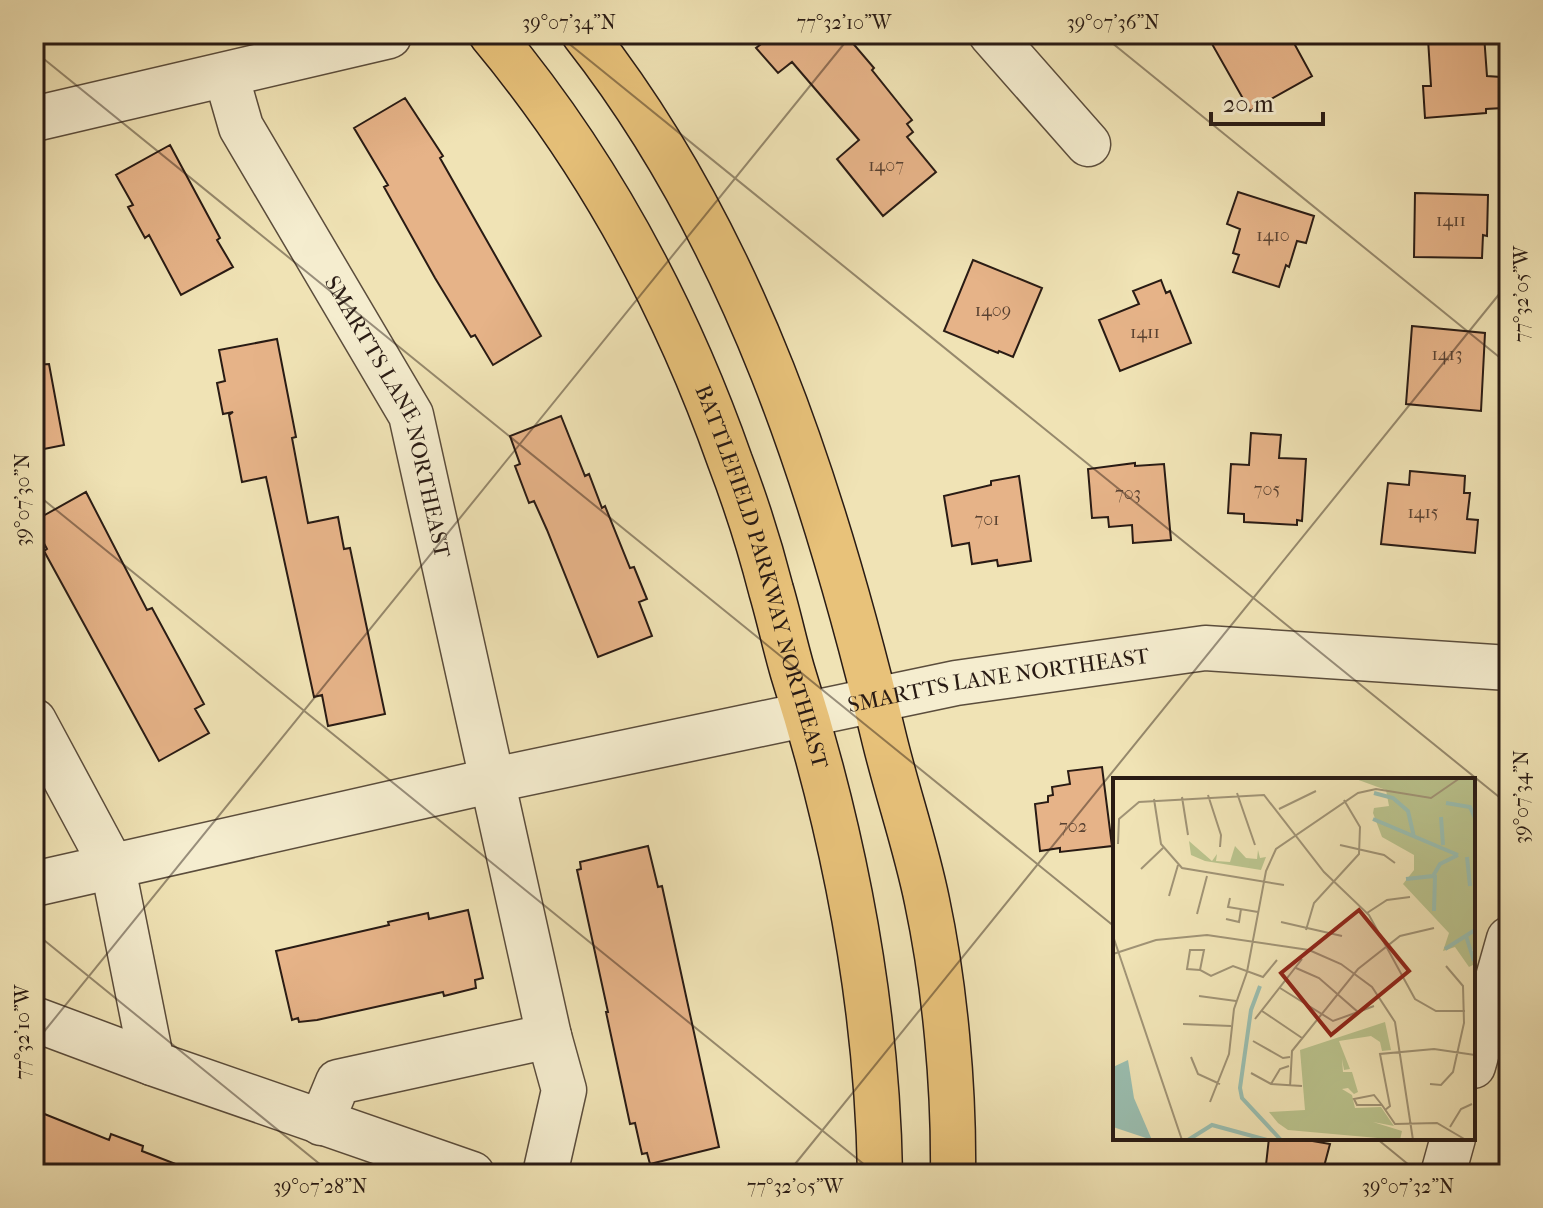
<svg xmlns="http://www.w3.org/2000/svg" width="1543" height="1208" font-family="'IM FELL French Canon',serif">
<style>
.building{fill:#e6b388;stroke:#291b14;stroke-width:2}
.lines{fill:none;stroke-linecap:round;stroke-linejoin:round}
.minor-casing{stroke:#5b4d3c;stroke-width:47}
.major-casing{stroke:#291b14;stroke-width:47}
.minor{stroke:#f5edcf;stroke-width:44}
.major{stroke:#e8c27a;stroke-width:44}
.ticks{fill:none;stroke:#291b14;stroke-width:2;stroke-opacity:0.45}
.labels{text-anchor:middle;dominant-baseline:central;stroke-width:7;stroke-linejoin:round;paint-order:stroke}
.number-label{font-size:18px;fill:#584131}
.street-label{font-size:22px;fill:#291b14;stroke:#f5edcf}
.inset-river{fill:none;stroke:#9abeb0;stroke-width:4}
.inset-road{fill:none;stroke:#a09375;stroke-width:2}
.view{fill:#8f2418;fill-opacity:0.15;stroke:#8f2418;stroke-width:4}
.inset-edge{fill:none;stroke:#291b14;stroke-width:4}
.neatline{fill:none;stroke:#291b14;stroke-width:3}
.ticks-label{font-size:20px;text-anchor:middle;fill:#291b14}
</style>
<rect width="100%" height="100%" fill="#f0e3b5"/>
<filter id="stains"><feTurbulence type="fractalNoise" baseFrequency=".0025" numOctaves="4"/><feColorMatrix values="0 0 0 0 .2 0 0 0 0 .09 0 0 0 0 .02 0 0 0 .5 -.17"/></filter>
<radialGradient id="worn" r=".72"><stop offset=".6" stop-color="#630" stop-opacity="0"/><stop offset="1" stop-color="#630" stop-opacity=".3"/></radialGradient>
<path class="building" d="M 768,34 L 845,34 L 874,68 L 872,70 L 912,120 L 907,124 L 913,132 L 907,137 L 936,172 L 883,216 L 837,159 L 859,140 L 792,62 L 778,73 L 756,48 L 770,37 Z
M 1231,34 L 1289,34 L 1312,76 L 1250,111 L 1212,44 Z
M 1484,35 L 1487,76 L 1501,77 L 1503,108 L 1486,109 L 1486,113 L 1425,118 L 1423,86 L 1431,86 L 1428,39 Z
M 405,98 L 443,156 L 440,158 L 541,336 L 493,365 L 475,335 L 471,337 L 435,278 L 384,187 L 388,185 L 354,128 Z
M 170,145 L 220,238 L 217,240 L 233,267 L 181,295 L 149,235 L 145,238 L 128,207 L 133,205 L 116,175 Z
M 1238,192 L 1314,216 L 1306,243 L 1297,241 L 1289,267 L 1286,265 L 1279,287 L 1233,272 L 1239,255 L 1233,253 L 1240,229 L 1227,224 Z
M 1415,193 L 1488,195 L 1487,236 L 1483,235 L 1482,258 L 1414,257 Z
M 973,260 L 1042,288 L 1013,357 L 999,351 L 998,353 L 944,331 Z
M 1161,280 L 1166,293 L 1170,291 L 1191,343 L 1120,371 L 1099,320 L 1139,304 L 1133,291 Z
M 1412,326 L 1485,333 L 1481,411 L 1406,404 Z
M 277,339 L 296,437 L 292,438 L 308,523 L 338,517 L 344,549 L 350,548 L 385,714 L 328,726 L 322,695 L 314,697 L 266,477 L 242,482 L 229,415 L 233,412 L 223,414 L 217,383 L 225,381 L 219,350 Z
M 49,364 L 64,445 L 34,451 L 34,365 Z
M 561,416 L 585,476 L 589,474 L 602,508 L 605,506 L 630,568 L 634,567 L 647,599 L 639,602 L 652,636 L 598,657 L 547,530 L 534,501 L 529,503 L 515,466 L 520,464 L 510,436 Z
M 1251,433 L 1281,435 L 1279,458 L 1306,459 L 1302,521 L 1297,520 L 1297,525 L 1244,522 L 1244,514 L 1228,513 L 1231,464 L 1249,465 Z
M 1135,463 L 1135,466 L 1164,464 L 1171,540 L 1133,543 L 1132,525 L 1109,527 L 1108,517 L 1092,518 L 1088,469 Z
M 1410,471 L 1465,476 L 1464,493 L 1470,493 L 1467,519 L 1478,520 L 1475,553 L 1381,544 L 1388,483 L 1409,485 Z
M 1019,476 L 1031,561 L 998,566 L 997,560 L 972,564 L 969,543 L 952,546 L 944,496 L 991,485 L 991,481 Z
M 86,492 L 147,610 L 152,608 L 204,704 L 195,709 L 209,733 L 159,761 L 44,551 L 47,549 L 34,525 L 34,521 Z
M 1102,767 L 1112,846 L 1060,852 L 1060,848 L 1040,851 L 1035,804 L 1048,802 L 1048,796 L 1053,795 L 1052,787 L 1070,784 L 1068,771 Z
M 648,846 L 658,887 L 662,886 L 719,1147 L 650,1164 L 647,1153 L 642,1154 L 635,1123 L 630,1124 L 606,1012 L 608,1012 L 577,870 L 581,869 L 580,862 Z
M 468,910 L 483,978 L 475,980 L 476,988 L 444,996 L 443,992 L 317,1020 L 299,1022 L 298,1018 L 292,1020 L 276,951 L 389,925 L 388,922 L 428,913 L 429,919 Z
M 42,1113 L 109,1140 L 111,1134 L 143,1146 L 142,1151 L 194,1171 L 193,1174 L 34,1174 L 34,1114 L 41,1116 Z
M 1269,1138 L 1295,1138 L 1330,1144 L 1322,1174 L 1265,1174 Z"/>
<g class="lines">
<g class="minor-casing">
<g id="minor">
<path d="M 991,34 L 1088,144"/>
<path id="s1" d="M 226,75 L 241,127 L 411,415 L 549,1036 L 564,1090 L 545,1174"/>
<path d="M 34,119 L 389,36"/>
<path d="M 34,721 L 113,868 L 152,1063 L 472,1174"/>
<path id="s2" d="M 34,884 L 494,780 L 956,683 L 1205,648 L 1509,668"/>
<path d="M 34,1019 L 152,1063"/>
<path d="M 1473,1066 L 1509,939"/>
<path d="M 321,1123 L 338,1082 L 549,1036"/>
<path d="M 1443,1174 L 1453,1138"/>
</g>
</g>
<g class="major-casing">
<g id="major">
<path id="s3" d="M 491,34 C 597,161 675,305 730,461 C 746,503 760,547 771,590 C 779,617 785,646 793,673 C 844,834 877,1005 880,1174"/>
<path d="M 584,34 C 745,239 825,492 885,742 C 898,795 916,847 927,901 C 945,986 954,1087 953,1174"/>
</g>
</g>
<use href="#minor" class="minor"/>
<use href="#major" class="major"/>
</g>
<path class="ticks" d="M 557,34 L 1509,805M 1101,34 L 1509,365M 34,51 L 1115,927M 34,492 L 876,1174M 34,932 L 332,1174M 34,1044 L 852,34M 1376,1138 L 1420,1174M 787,1174 L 1509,282"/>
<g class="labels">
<g class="number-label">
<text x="886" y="165">1407</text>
<text x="1451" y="220">1411</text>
<text x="1273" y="235">1410</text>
<text x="993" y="310">1409</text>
<text x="1145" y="332">1411</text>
<text x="1447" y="354">1413</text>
<text x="1267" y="489">705</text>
<text x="1128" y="493">703</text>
<text x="1423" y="512">1415</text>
<text x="987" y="519">701</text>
<text x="1073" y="826">702</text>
</g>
<g class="street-label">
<text stroke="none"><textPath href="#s1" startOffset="382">SMARTTS LANE NORTHEAST</textPath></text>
<text stroke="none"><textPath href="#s3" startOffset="612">BATTLEFIELD PARKWAY NORTHEAST</textPath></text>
<text stroke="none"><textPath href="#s2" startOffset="986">SMARTTS LANE NORTHEAST</textPath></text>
</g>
</g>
<g transform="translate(1113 778)">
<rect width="362" height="362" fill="#f0e3b5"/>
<path d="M 240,0 L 362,0 L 362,170 L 358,173 L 362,186 L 356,189 L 342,169 L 330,173 L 336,155 L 290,106 L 301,92 L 301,77 L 269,59 L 260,35 L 261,30 L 276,28 L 273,12 ZM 76,63 L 99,83 L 104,76 L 103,83 L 117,84 L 122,68 L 133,80 L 144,81 L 145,72 L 147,80 L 153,79 L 148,92 L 92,83 L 78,77 ZM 272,244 L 278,272 L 269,273 L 267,264 L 258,258 L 226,263 L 237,291 L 231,292 L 229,281 L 230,294 L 239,294 L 245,314 L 241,316 L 235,310 L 229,311 L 239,317 L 242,330 L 268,329 L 281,348 L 260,344 L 289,353 L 287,362 L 175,352 L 165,345 L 156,334 L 192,332 L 187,272 Z" fill="#bac38d"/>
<path d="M 15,282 L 21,320 L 39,362 L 0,349 L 0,289 Z" fill="#9abeb0"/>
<path class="inset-river" d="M 261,15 L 280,20 L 295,33 L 301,59M 333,25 L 357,29 L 362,40M 328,39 L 330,67M 260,41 L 345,77M 354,79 L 357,108M 293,101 L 320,98 L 327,86 L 345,77M 321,133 L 322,97M 353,158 L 361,183M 332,171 L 362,152M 147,208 L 138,232 L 127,310 L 129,320 L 168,362M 75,362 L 99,347 L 154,362"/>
<path class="inset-road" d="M 124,15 L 142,67M 95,17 L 108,57 L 107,69M 69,19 L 75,57M 41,21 L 48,66 L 69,90 L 171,107M 166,31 L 203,13M 5,66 L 6,41 L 26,24 L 151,17 L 211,94 L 256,137 L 302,221 L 323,233 L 352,233M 227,67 L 271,77 L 282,85M 28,91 L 50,70M 56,118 L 65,87M 117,120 L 115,129 L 145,134M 254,135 L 274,122 L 297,119M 84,136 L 94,98M 113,141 L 126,144 L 128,131M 168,144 L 229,158M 193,152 L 201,125 L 246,76 L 247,49 L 231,22M 0,158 L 69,362M 0,176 L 43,162 L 94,157 L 196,172 L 228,186 L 259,209 L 282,244 L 300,362M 183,190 L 206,200 L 245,234 L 261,228M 87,192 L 74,191 L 77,172 L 91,172 L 87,192 L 98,198 L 120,188 L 150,199 L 164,182M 167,210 L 220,243 L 245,234M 86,218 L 123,223M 149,233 L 189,260M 142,241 L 189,181M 70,246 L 118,248M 140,263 L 170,280 L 177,279M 78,279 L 85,296 L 107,306M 138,295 L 158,306 L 189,308M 158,306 L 167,291 L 176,288M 317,306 L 328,307 L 340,294 L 351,245 L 350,208 L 333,188M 177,309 L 179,273 L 245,191 L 287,158 L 321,150M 97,324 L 116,276 L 121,231 L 134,194 L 153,93 L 163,71 L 245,15 L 263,11 L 318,20 L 347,0M 269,327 L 244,327 L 241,321 L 261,317 L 269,327 L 282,346 L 324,345 L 353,362M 272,332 L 277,328 L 267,276 L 321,271 L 362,277M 337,349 L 348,331 L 359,326"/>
<path class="view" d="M 246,132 L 296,193 L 218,257 L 168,195 Z"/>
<rect width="362" height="362" class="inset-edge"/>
</g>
<rect width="1543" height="1208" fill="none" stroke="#f0e3b5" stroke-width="88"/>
<path d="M1211 112v12h112v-12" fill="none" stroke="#291b14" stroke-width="4"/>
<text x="1223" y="112" font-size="24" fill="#291b14" stroke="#f5edcf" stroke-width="6" paint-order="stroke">20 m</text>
<rect x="44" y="44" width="1455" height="1120" class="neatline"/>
<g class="ticks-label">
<text x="569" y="29">39°07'34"N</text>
<text x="844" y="29">77°32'10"W</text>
<text x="1113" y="29">39°07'36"N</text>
<text transform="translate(1521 294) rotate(-90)" y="7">77°32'05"W</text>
<text transform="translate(22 500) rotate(-90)" y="7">39°07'30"N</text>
<text transform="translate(1521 797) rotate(-90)" y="7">39°07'34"N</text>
<text transform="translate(22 1032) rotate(-90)" y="7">77°32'10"W</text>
<text x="320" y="1193">39°07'28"N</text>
<text x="795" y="1193">77°32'05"W</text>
<text x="1408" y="1193">39°07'32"N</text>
</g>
<rect width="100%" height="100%" filter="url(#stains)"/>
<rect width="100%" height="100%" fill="url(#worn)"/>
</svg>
